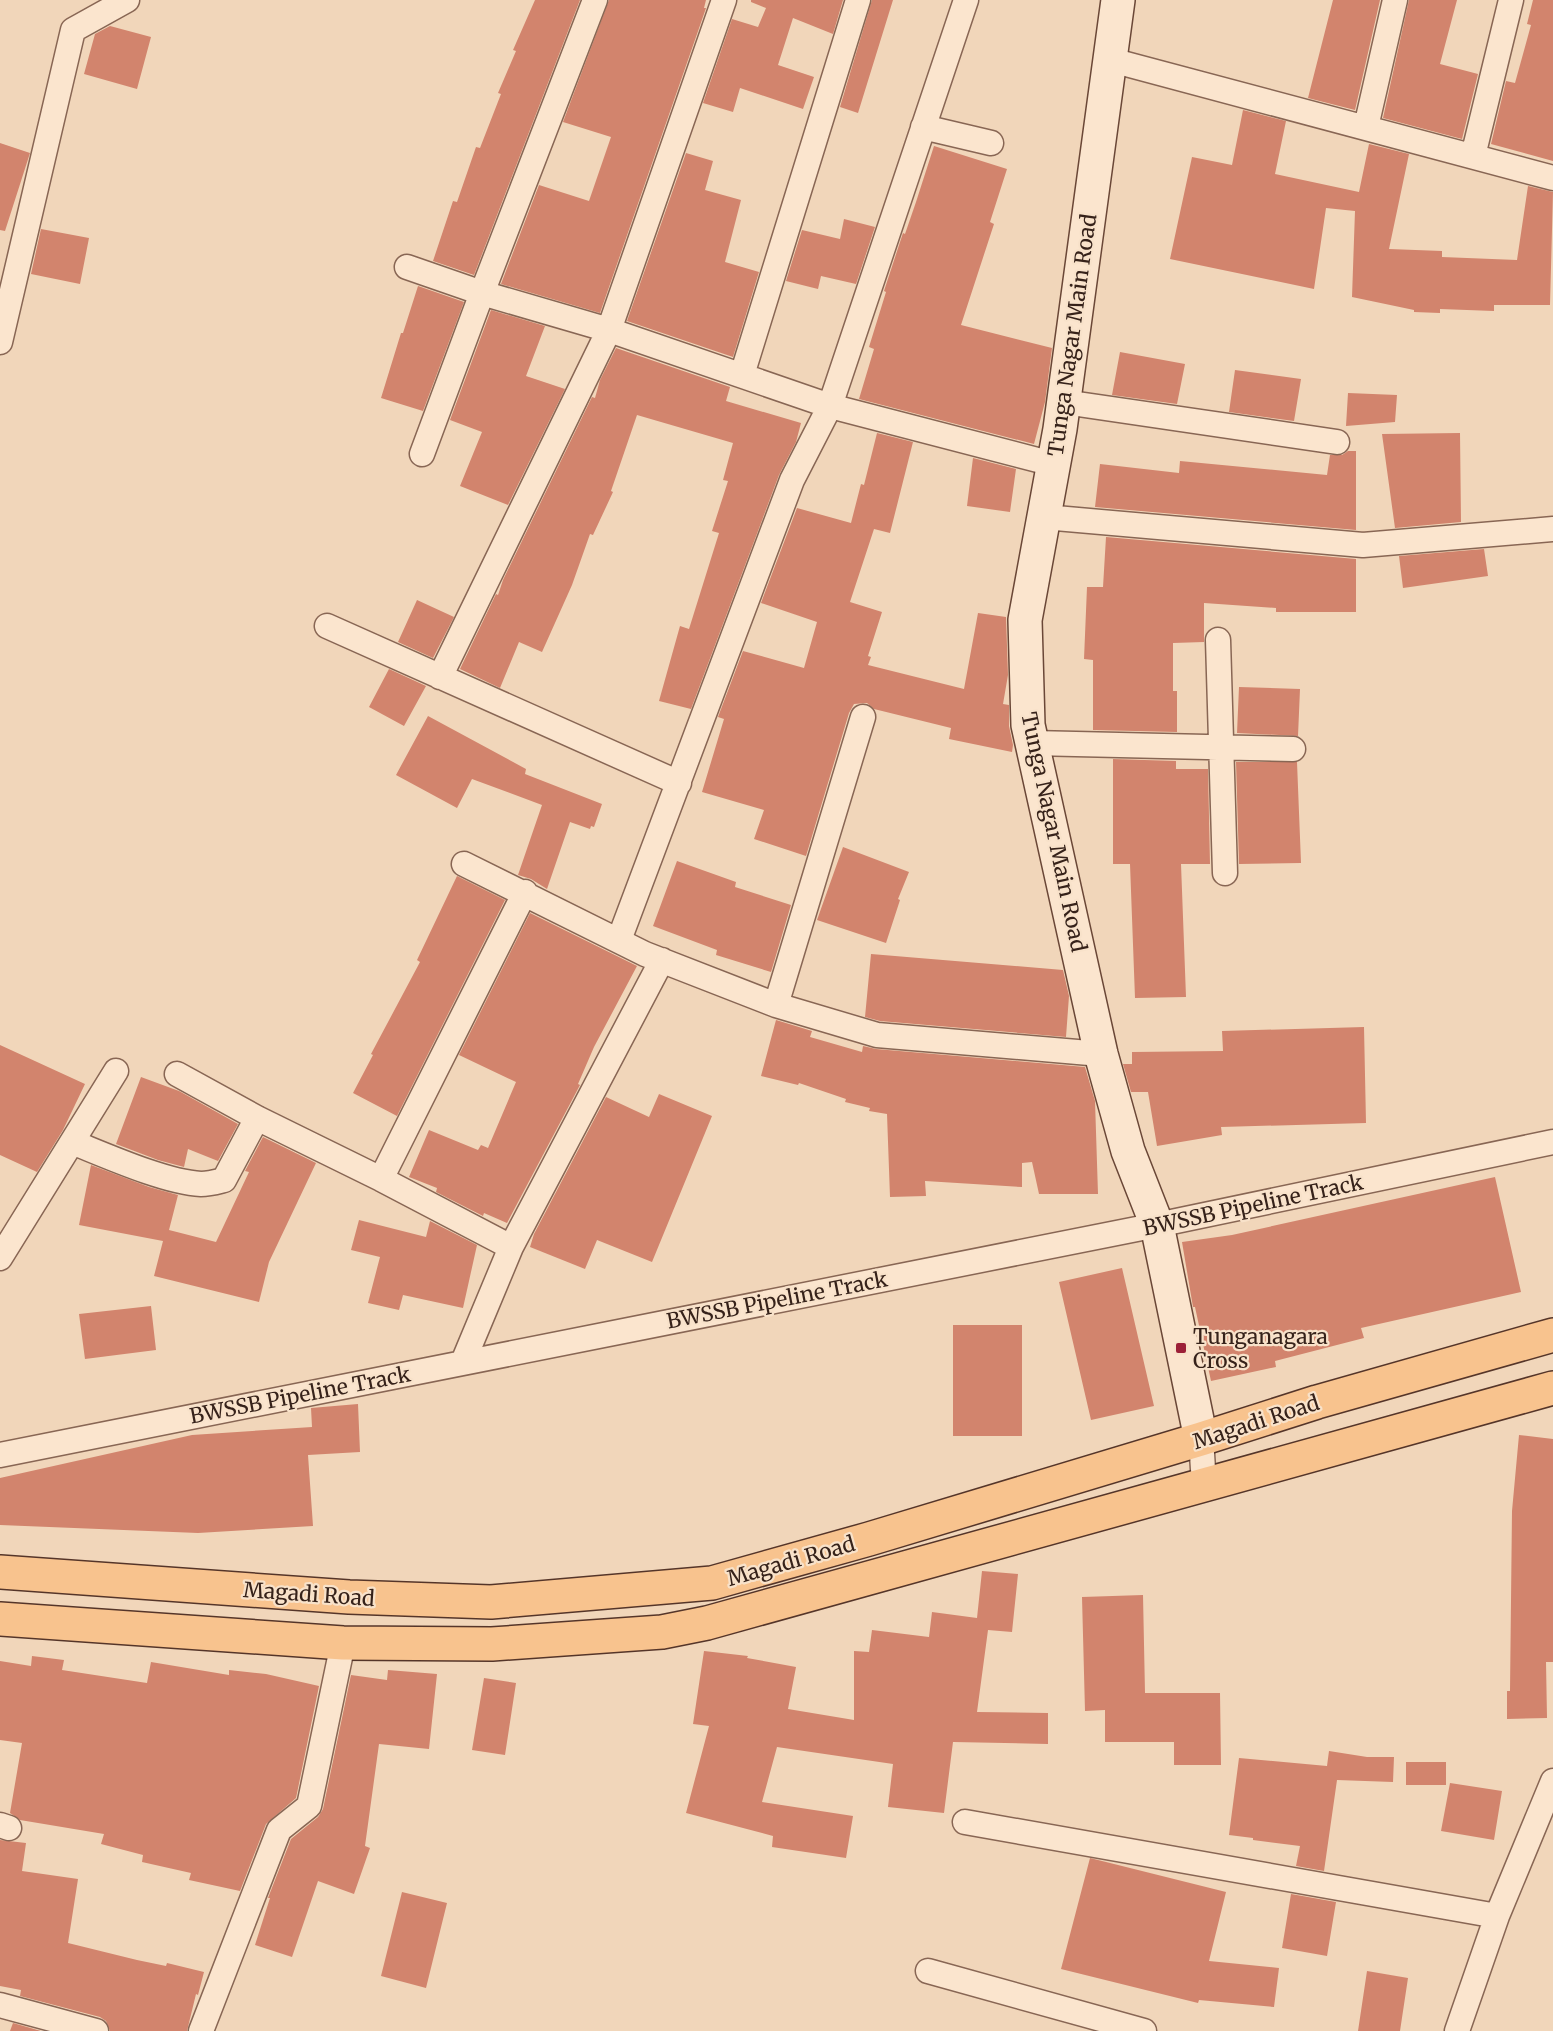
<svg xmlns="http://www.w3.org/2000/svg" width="1553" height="2031" font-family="Merriweather,serif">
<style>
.building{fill:#d2846d}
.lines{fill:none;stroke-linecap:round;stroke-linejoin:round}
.street-casing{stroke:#886654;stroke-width:27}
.secondary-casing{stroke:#6a4737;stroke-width:36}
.primary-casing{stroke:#553529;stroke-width:36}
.street{stroke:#fbe5ce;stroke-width:24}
.secondary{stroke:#fbe5ce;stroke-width:33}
.primary{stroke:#f8c38e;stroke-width:33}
.poi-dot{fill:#9c2038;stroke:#f8e2ca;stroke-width:2}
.labels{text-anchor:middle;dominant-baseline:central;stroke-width:4.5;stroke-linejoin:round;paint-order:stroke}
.street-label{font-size:21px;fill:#36221a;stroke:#f8e2ca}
.poi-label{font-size:21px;fill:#36221a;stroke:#f8e2ca;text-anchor:start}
</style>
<rect width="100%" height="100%" fill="#f1d6ba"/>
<path class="building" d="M 535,0 L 580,0 L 474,275 L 433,261 L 453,201 L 457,202 L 476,147 L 480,148 L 501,94 L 498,93 L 516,51 L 513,50 Z
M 609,0 L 706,0 L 704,8 L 706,8 L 705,11 L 600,313 L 501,284 L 539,185 L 589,201 L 611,137 L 563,122 Z
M 751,0 L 843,0 L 833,34 L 793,18 L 778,65 L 814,77 L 803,109 L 740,88 L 733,112 L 703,103 L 732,19 L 758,27 L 766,8 L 751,2 Z
M 872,0 L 893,0 L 858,113 L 840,107 Z
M 1333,0 L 1380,0 L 1355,110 L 1308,98 Z
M 1409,0 L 1457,0 L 1440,64 L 1478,74 L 1462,139 L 1383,118 Z
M 1533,0 L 1553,0 L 1553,161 L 1491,144 L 1506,81 L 1515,83 L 1531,25 L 1527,24 Z
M 110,26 L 151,37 L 137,89 L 84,74 L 95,34 Z
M 1243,110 L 1286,121 L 1275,174 L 1359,192 L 1369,144 L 1409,154 L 1389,249 L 1442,251 L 1442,257 L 1517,260 L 1528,186 L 1553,192 L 1550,305 L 1494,305 L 1494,311 L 1440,309 L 1440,313 L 1414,312 L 1414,310 L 1352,297 L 1355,211 L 1326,208 L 1314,289 L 1170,259 L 1192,157 L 1232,165 Z
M 0,143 L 30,153 L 5,231 L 0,230 Z
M 934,146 L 1007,169 L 990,222 L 994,224 L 961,325 L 1052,348 L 1045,402 L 1034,444 L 859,399 L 874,349 L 869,347 L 886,292 L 884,291 L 903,233 L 905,234 L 916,202 Z
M 686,153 L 713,161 L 705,190 L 741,200 L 725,262 L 759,272 L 733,357 L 627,321 Z
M 844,219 L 875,227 L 856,284 L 821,276 L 818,289 L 786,281 L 802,230 L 840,239 Z
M 41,229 L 89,238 L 80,284 L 31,274 Z
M 418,286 L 464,302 L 423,411 L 381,398 L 401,333 L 403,333 Z
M 491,310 L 545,326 L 526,376 L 565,389 L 508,505 L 460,486 L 482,432 L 450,420 Z
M 616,348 L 730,387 L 726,401 L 801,423 L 796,442 L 779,475 L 691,709 L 659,701 L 680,626 L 689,629 L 719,533 L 712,531 L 728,481 L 723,480 L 733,443 L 637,415 L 611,491 L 613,492 L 593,535 L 590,534 L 572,585 L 542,652 L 519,642 L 500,688 L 460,669 L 496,594 L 498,595 L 503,580 L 592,397 L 595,398 L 600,380 Z
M 1120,352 L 1185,364 L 1177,404 L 1112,395 Z
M 1235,370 L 1301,379 L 1294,421 L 1229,412 Z
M 1348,393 L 1397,395 L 1395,422 L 1346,426 Z
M 877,433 L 913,442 L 890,533 L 874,529 L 850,602 L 882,612 L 868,656 L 871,657 L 868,665 L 964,689 L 978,613 L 1006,617 L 1008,675 L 1003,704 L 1009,705 L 1009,726 L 1013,745 L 1012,752 L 949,739 L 951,728 L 874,709 L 867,703 L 854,704 L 849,713 L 806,856 L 754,839 L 764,810 L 702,792 L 724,719 L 718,717 L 743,651 L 804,668 L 817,622 L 761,603 L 797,508 L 851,523 L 861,484 L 864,485 Z
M 1460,433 L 1461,522 L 1395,528 L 1382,434 Z
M 1348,451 L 1356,451 L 1356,530 L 1095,507 L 1100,464 L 1179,473 L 1180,461 L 1327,475 L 1330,455 L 1342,455 Z
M 973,458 L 1016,469 L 1010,512 L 967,506 Z
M 1106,537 L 1356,559 L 1356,612 L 1276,612 L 1276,608 L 1204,603 L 1204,642 L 1173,643 L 1173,691 L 1177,691 L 1177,732 L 1093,730 L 1093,660 L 1084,659 L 1087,587 L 1103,587 Z
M 1484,549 L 1488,576 L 1403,588 L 1399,556 Z
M 417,600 L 454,617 L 433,658 L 398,642 Z
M 389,669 L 426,686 L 404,726 L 369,707 Z
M 1239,687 L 1300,689 L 1298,736 L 1237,733 Z
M 428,716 L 526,769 L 525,774 L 602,804 L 594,827 L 591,826 L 590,829 L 570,822 L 547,889 L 531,879 L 518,875 L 542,805 L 472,779 L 457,808 L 396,775 Z
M 1113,759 L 1176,761 L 1176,769 L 1208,769 L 1210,864 L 1181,864 L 1186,997 L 1135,998 L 1130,864 L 1113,864 Z
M 1236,762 L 1297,762 L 1301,863 L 1239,864 Z
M 843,847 L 909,872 L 898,899 L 900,900 L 886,943 L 817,920 Z
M 677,861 L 736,882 L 735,887 L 791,905 L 771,972 L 716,955 L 717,950 L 653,926 Z
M 457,876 L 505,900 L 397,1116 L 353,1093 L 373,1055 L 371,1054 L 420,962 L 417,960 Z
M 530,913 L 637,966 L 594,1047 L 578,1084 L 580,1085 L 507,1223 L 484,1213 L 483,1216 L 436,1192 L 437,1188 L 409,1177 L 429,1130 L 478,1150 L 481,1145 L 488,1148 L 516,1082 L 459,1055 Z
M 871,954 L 1063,970 L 1069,996 L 1066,1037 L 880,1021 L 865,1017 Z
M 776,1020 L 812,1031 L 810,1037 L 862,1052 L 863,1046 L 876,1049 L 1085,1067 L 1095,1101 L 1098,1194 L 1039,1194 L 1032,1162 L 1022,1163 L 1022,1187 L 925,1181 L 926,1196 L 890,1197 L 887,1114 L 869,1111 L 870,1108 L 845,1102 L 846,1099 L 799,1083 L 798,1085 L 761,1076 Z
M 1364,1027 L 1366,1123 L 1221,1127 L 1222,1135 L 1157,1146 L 1148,1092 L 1131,1092 L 1123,1064 L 1132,1064 L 1132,1052 L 1223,1051 L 1222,1031 Z
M 0,1045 L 85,1084 L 63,1130 L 37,1172 L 0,1155 Z
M 141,1077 L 179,1091 L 238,1124 L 218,1161 L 188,1149 L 184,1167 L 158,1160 L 116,1144 Z
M 659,1094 L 712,1116 L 652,1262 L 597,1240 L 585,1269 L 530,1247 L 534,1234 L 606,1097 L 649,1117 Z
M 263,1137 L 316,1163 L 269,1262 L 259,1302 L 154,1276 L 163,1241 L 79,1225 L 91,1165 L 149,1187 L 178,1195 L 169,1230 L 216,1242 L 249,1172 L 245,1171 Z
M 1495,1177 L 1521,1292 L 1361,1328 L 1364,1338 L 1275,1361 L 1276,1367 L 1211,1381 L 1195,1307 L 1193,1307 L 1182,1242 L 1232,1235 Z
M 359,1220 L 426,1237 L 430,1221 L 477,1245 L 463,1308 L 403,1295 L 399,1310 L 368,1303 L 380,1257 L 351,1250 Z
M 1122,1268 L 1154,1406 L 1091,1420 L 1059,1282 Z
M 151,1306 L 156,1350 L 85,1359 L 79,1314 Z
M 953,1325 L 1022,1325 L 1022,1436 L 953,1436 Z
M 358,1404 L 360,1452 L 308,1455 L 313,1526 L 198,1533 L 0,1525 L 0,1478 L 192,1435 L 312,1427 L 311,1408 Z
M 1519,1435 L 1553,1439 L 1553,1662 L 1546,1662 L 1547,1718 L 1507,1719 L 1507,1691 L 1510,1691 L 1512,1511 Z
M 982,1571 L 1018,1574 L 1012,1632 L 988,1630 L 977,1712 L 1048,1713 L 1048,1744 L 953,1742 L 944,1813 L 888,1807 L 893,1764 L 777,1747 L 762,1802 L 853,1816 L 846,1858 L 772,1847 L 773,1836 L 686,1813 L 709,1726 L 693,1724 L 704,1651 L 748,1656 L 747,1658 L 796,1667 L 788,1709 L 854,1720 L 854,1651 L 869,1652 L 872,1630 L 929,1637 L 932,1612 L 977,1618 Z
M 1143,1595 L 1145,1693 L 1220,1693 L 1221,1765 L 1174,1765 L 1174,1742 L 1105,1742 L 1105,1710 L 1085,1711 L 1082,1597 Z
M 32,1656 L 64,1660 L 62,1670 L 147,1683 L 151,1662 L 229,1675 L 229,1670 L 266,1674 L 319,1686 L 296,1798 L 266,1824 L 240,1891 L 189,1880 L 191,1873 L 142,1862 L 143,1855 L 101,1844 L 104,1834 L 20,1820 L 10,1813 L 22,1743 L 0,1740 L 0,1661 L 31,1666 Z
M 388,1670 L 437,1674 L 429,1749 L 379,1744 L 365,1846 L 370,1848 L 354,1894 L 318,1881 L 292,1957 L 255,1945 L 270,1898 L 268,1898 L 291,1839 L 318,1817 L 323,1809 L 351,1675 L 387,1680 Z
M 484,1678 L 516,1683 L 505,1755 L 472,1750 Z
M 1329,1751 L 1367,1757 L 1394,1757 L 1393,1782 L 1337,1780 L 1324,1871 L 1296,1866 L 1300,1846 L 1253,1840 L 1253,1838 L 1229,1835 L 1239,1758 L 1327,1766 Z
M 1406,1762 L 1446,1762 L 1446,1785 L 1406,1785 Z
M 1450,1783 L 1502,1791 L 1494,1840 L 1441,1831 Z
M 0,1840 L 26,1843 L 22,1871 L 78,1879 L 68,1943 L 137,1960 L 166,1966 L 167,1963 L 204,1972 L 198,1995 L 196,1994 L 187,2031 L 110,2031 L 106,2021 L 100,2017 L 20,1996 L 21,1990 L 0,1986 Z
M 1090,1858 L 1226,1892 L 1209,1961 L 1279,1968 L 1274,2007 L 1199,2000 L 1198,2003 L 1061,1969 Z
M 402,1892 L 447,1903 L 426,1988 L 381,1976 Z
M 1291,1894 L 1336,1902 L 1327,1956 L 1282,1948 Z
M 1367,1971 L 1408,1978 L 1400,2031 L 1358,2031 Z
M 13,2023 L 41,2031 L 10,2031 Z"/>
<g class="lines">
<g class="street-casing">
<path id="street" d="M 1111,60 L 1553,178
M 923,127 L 991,143
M 1366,127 L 1395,0
M 1473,156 L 1511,0
M 407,267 L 482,293 L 609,330 L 830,406 L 1053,464
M 0,342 L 73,30 L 127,0
M 742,375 L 858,0
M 1064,402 L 1337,442
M 422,454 L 482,293 L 595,0
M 1044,517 L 1363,545 L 1553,529
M 327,626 L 679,783
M 1218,640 L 1225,873
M 440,677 L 609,330 L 724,0
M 1032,743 L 1293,749
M 464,864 L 645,954 L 776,1005 L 877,1035 L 1101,1054
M 619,940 L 792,480 L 830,406 L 966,0
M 776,1005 L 863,717
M 177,1074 L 257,1118 L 381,1179 L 511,1247 L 463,1362
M 72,1142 C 107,1156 165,1182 201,1184 C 209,1184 216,1182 224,1180 L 257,1118
M 381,1179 L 525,892
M 511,1247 L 662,960
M 0,1258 L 116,1071
M 1201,1439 L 1204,1484
M 0,1455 L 1157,1225 L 1553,1142
M 965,1822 L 1497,1916
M 0,1825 L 9,1828
M 928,1971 L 1144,2031
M 0,2005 L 96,2031
M 201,2031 L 279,1830 L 309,1806 L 343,1643
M 1457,2031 L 1497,1916 L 1553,1781"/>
</g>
<g class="secondary-casing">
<path id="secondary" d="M 1118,0 L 1060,429 L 1025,620 L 1028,725 L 1101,1054 L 1128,1151 L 1157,1225 L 1201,1439"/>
</g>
<g class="primary-casing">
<path id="primary" d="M 0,1572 L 349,1597 L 491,1602 L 712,1583 L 869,1539 L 1201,1439 L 1317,1402 L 1553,1335
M 0,1619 L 343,1643 L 492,1644 L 662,1632 L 707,1623 L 1553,1388"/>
</g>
<use href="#street" class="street"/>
<use href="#secondary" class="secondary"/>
<use href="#primary" class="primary"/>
</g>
<rect class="poi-dot" x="1175" y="1342" width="12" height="12" rx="3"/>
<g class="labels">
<g class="street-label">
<text transform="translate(1072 335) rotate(-82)">Tunga Nagar Main Road</text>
<text transform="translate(1054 832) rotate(78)">Tunga Nagar Main Road</text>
<text transform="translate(1253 1205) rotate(-12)">BWSSB Pipeline Track</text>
<text transform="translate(777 1300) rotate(-11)">BWSSB Pipeline Track</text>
<text transform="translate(300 1395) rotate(-11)">BWSSB Pipeline Track</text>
<text transform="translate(1256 1422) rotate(-18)">Magadi Road</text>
<text transform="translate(791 1561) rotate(-16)">Magadi Road</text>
<text transform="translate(309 1594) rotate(4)">Magadi Road</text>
</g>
<g class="poi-label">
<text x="1193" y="1336">Tunganagara<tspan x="1193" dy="24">Cross</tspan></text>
</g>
</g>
</svg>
